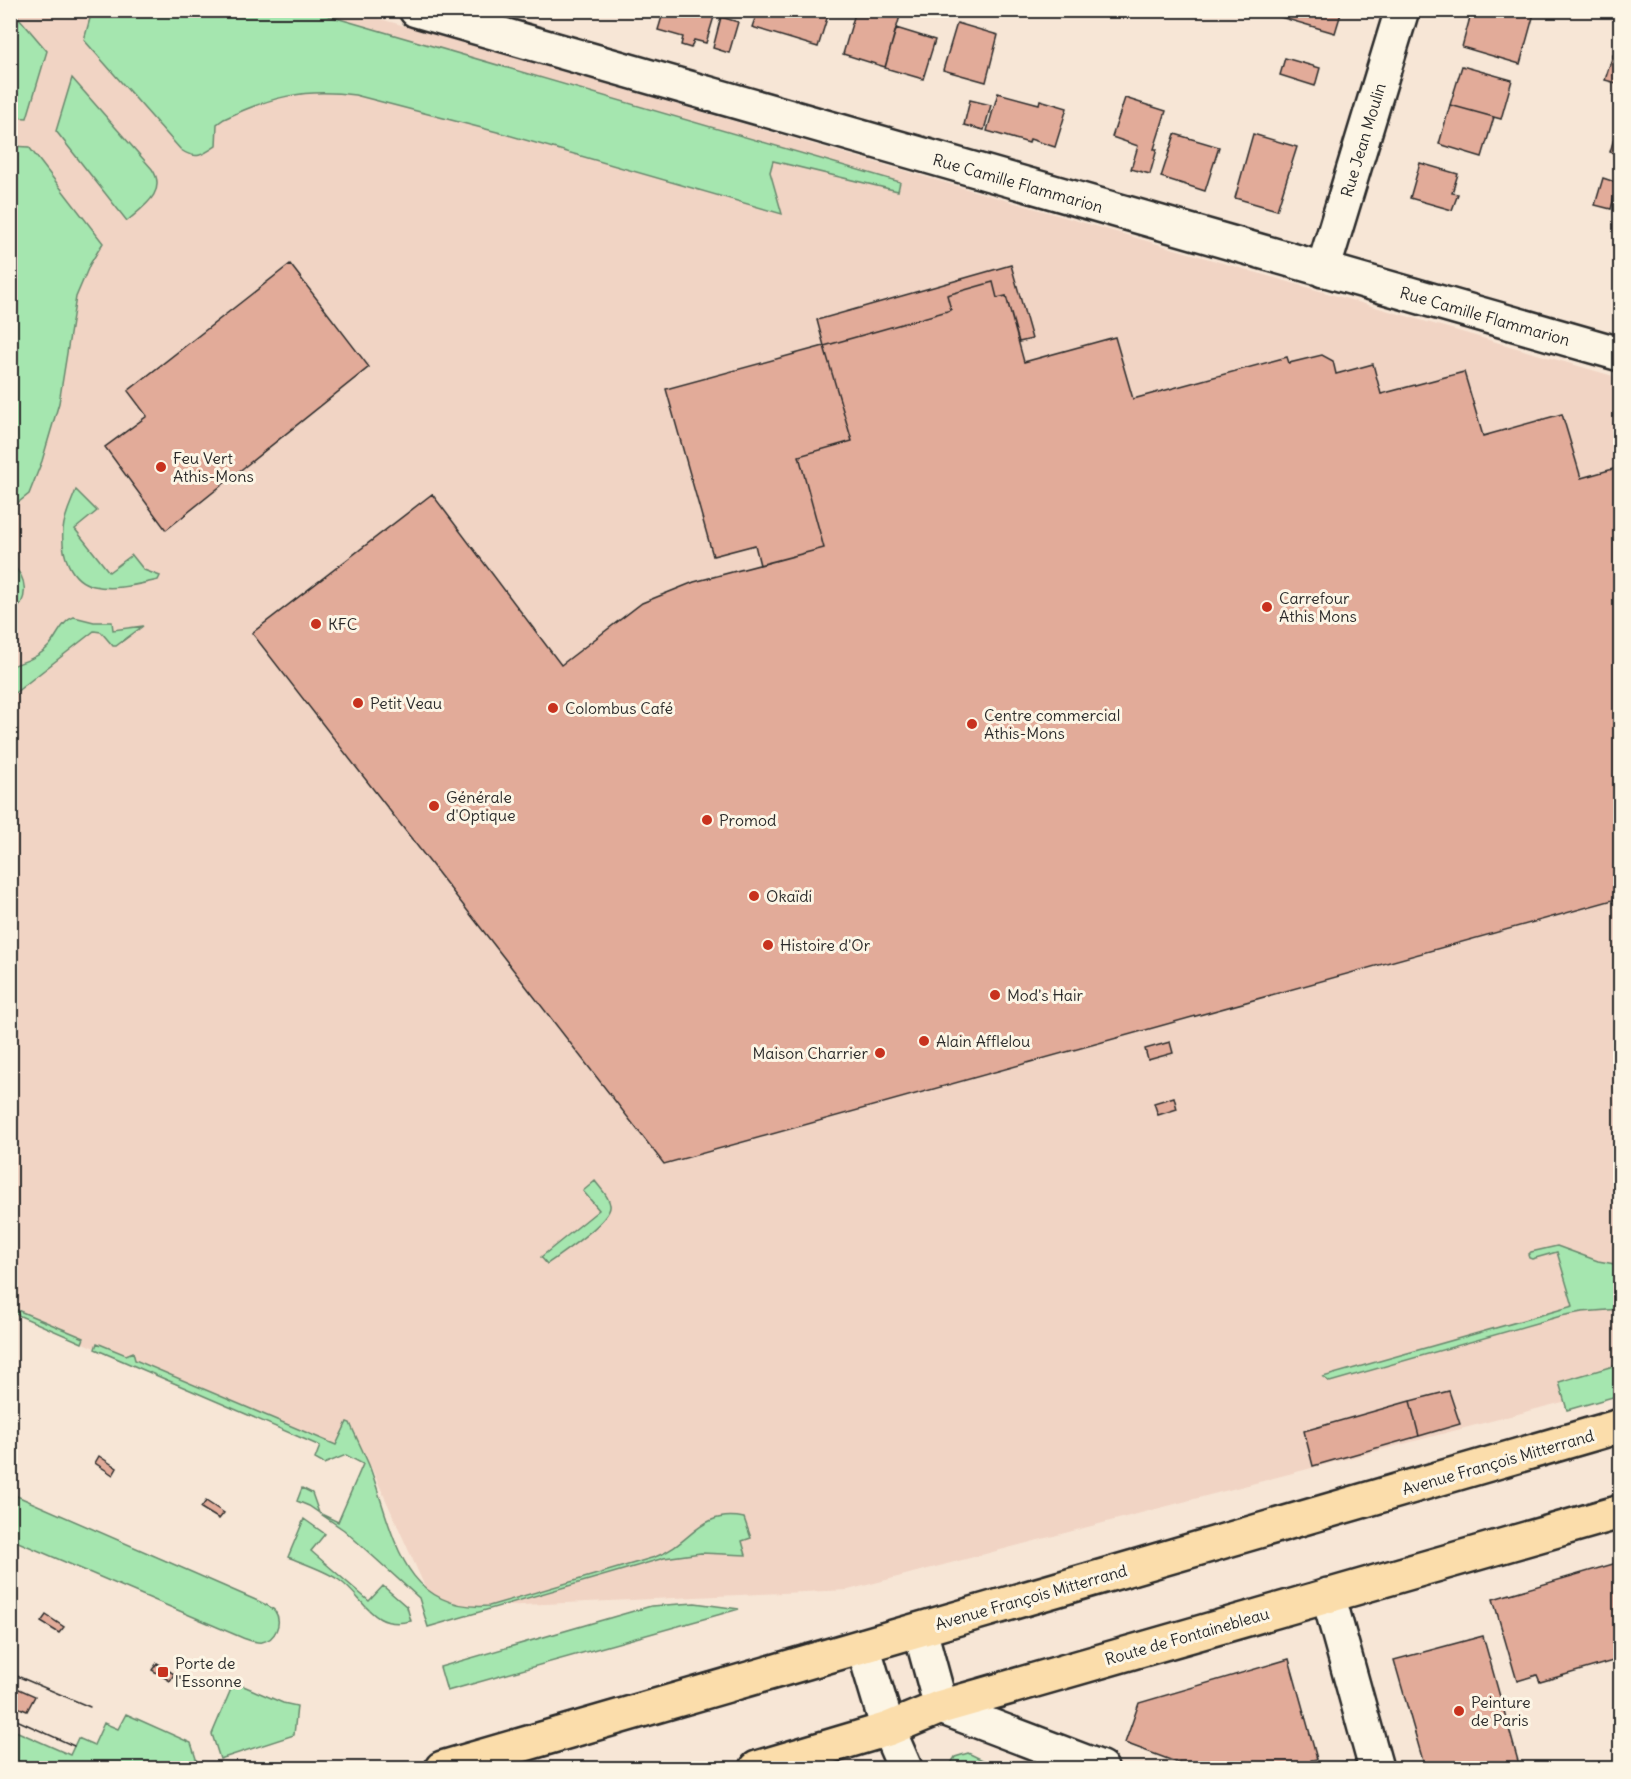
<svg xmlns="http://www.w3.org/2000/svg" width="1631" height="1779" font-family="Delius,sans-serif">
<style>
.built{fill:#f1d4c4}
.green{fill:#a5e6af;stroke:#68886d;stroke-width:1.5}
.building{fill:#e2ab99;stroke:#2b2b2b;stroke-width:1.5}
.lines{fill:none;stroke-linecap:round;stroke-linejoin:round}
.minor-casing{stroke:#2b2b2b;stroke-width:38}
.major-casing{stroke:#2b2b2b;stroke-width:38}
.minor{stroke:#fcf5e5;stroke-width:33}
.major{stroke:#fbddab;stroke-width:33}
.tram{stroke:#2b2b2b;stroke-width:1.5}
.poi-dot{fill:#c8321e;stroke:#fcf5e5;stroke-width:2}
.labels{text-anchor:middle;dominant-baseline:central;stroke-width:6;stroke-linejoin:round;paint-order:stroke}
.street-label{font-size:16px;fill:#2b2b2b;stroke:#fcf5e5}
.poi-label{font-size:16px;fill:#2b2b2b;stroke:#fcf5e5;text-anchor:start}
</style>
<rect width="100%" height="100%" fill="#f7e6d6"/>
<filter id="ink" filterUnits="userSpaceOnUse"><feTurbulence type="fractalNoise" baseFrequency=".0167" numOctaves="2"/><feDisplacementMap in="SourceGraphic" scale="12" xChannelSelector="R" yChannelSelector="G"/><feConvolveMatrix kernelMatrix="1 2 1 2 8 2 1 2 1" color-interpolation-filters="sRGB"/></filter>
<g filter="url(#ink)">
<path class="built" d="M 11,11 L 353,11 L 1620,378 L 1620,1387 L 848,1590 L 435,1609 L 371,1467 L 11,1312 Z"/>
<path class="green" d="M 10,11 L 13,11 L 47,51 L 27,118 L 11,117 Z
M 92,11 L 312,11 L 900,182 L 898,191 L 773,161 L 770,172 L 782,214 L 501,133 L 355,95 C 304,88 270,97 224,119 L 217,124 L 216,146 C 203,155 196,160 181,150 L 84,40 Z
M 72,78 L 152,169 C 168,192 143,207 127,221 L 56,131 Z
M 11,146 L 29,147 L 103,243 L 90,264 L 76,297 L 59,403 L 42,461 L 29,494 L 11,508 Z
M 76,490 L 97,511 L 75,529 L 109,572 L 132,555 L 144,570 L 160,576 L 158,580 C 139,584 114,591 94,586 C 69,581 61,552 63,530 C 64,516 71,503 76,490 Z
M 10,563 C 28,577 30,600 11,615 Z
M 74,617 L 94,622 L 112,622 L 113,630 L 143,626 L 116,646 L 113,646 L 101,632 L 94,631 L 11,696 L 11,666 C 24,662 39,657 49,646 C 57,637 62,621 74,617 Z
M 595,1181 C 600,1188 609,1196 610,1205 C 613,1220 559,1255 547,1264 L 541,1257 L 599,1210 L 583,1191 Z
M 1557,1246 L 1598,1261 L 1620,1265 L 1620,1309 L 1582,1312 L 1561,1316 L 1330,1382 L 1323,1377 L 1573,1306 L 1557,1252 L 1532,1259 L 1529,1258 L 1528,1255 L 1531,1252 Z
M 10,1307 L 84,1338 L 82,1343 L 11,1312 Z
M 97,1343 L 126,1355 L 133,1352 L 135,1360 L 336,1445 L 347,1422 L 350,1423 C 356,1437 363,1451 369,1465 C 393,1528 400,1613 489,1606 L 655,1557 C 692,1544 699,1509 744,1518 L 751,1538 L 742,1541 L 746,1555 L 701,1553 L 664,1558 L 428,1627 L 419,1598 L 344,1530 L 309,1506 L 297,1501 L 302,1488 L 312,1493 L 319,1513 L 338,1522 L 363,1464 L 346,1455 L 324,1464 L 315,1459 L 320,1446 L 95,1349 Z
M 1620,1364 L 1620,1395 L 1567,1410 L 1559,1382 Z
M 10,1493 L 258,1601 C 264,1604 272,1607 275,1611 C 283,1623 275,1640 262,1642 C 256,1643 249,1640 243,1638 L 11,1539 Z
M 304,1519 L 325,1534 L 311,1551 L 369,1601 L 383,1586 L 407,1607 L 411,1621 C 371,1631 365,1598 339,1580 C 324,1570 305,1564 288,1557 Z
M 695,1603 L 739,1609 L 447,1691 L 440,1667 L 651,1606 Z
M 234,1682 L 283,1703 L 297,1706 L 294,1735 L 220,1759 L 212,1734 Z
M 126,1714 L 191,1743 L 199,1768 L 11,1768 L 11,1729 L 70,1755 L 78,1738 L 94,1745 L 104,1723 L 118,1729 Z
M 968,1753 L 999,1768 L 948,1768 L 955,1757 Z"/>
<path class="building" d="M 664,10 L 716,10 L 706,43 L 694,40 L 691,48 L 681,45 L 683,37 L 658,30 Z
M 758,10 L 812,10 L 828,15 L 818,47 L 752,27 Z
M 856,10 L 880,10 L 900,16 L 885,67 L 843,54 Z
M 1256,10 L 1342,10 L 1335,33 Z
M 1472,10 L 1535,10 L 1520,64 L 1462,47 Z
M 1620,16 L 1620,32 L 1615,31 Z
M 721,17 L 738,22 L 729,53 L 713,48 Z
M 957,23 L 998,35 L 986,82 L 943,70 Z
M 896,28 L 935,40 L 923,79 L 885,68 Z
M 1613,55 L 1620,57 L 1620,84 L 1605,80 Z
M 1285,58 L 1320,68 L 1315,86 L 1280,75 Z
M 1462,66 L 1512,80 L 1501,119 L 1450,105 Z
M 998,93 L 1039,104 L 1040,100 L 1067,108 L 1055,147 L 1030,139 L 1029,143 L 987,131 Z
M 1125,98 L 1166,111 L 1154,149 L 1157,149 L 1150,174 L 1131,169 L 1138,146 L 1112,137 Z
M 970,100 L 991,105 L 984,130 L 964,125 Z
M 1450,105 L 1494,117 L 1482,157 L 1439,144 Z
M 1619,122 L 1620,122 L 1620,155 L 1610,152 Z
M 1175,134 L 1219,147 L 1205,191 L 1161,177 Z
M 1253,134 L 1297,147 L 1277,210 L 1235,198 Z
M 1420,163 L 1458,174 L 1452,193 L 1458,194 L 1452,210 L 1410,198 Z
M 1603,178 L 1618,183 L 1611,209 L 1595,205 Z
M 290,264 L 369,367 L 166,530 L 105,447 L 147,416 L 128,391 Z
M 1011,265 L 1032,339 L 1019,342 L 1006,296 L 997,298 L 993,282 L 947,295 L 951,310 L 824,346 L 817,320 Z
M 993,282 L 997,298 L 1006,296 L 1024,362 L 1115,337 L 1133,399 L 1287,357 L 1289,363 L 1322,355 L 1333,361 L 1336,374 L 1373,364 L 1381,394 L 1464,372 L 1483,436 L 1562,414 L 1581,478 L 1620,467 L 1620,898 L 664,1164 L 252,633 L 432,494 L 561,665 L 642,603 L 694,582 L 824,548 L 799,456 L 852,441 L 824,346 L 951,310 L 947,295 Z
M 824,346 L 852,441 L 799,456 L 824,548 L 760,565 L 755,545 L 713,556 L 666,389 Z
M 1170,1042 L 1173,1053 L 1148,1060 L 1145,1049 Z
M 1174,1097 L 1177,1109 L 1158,1115 L 1154,1103 Z
M 1449,1391 L 1460,1424 L 1419,1436 L 1410,1401 Z
M 1410,1401 L 1419,1436 L 1313,1466 L 1304,1431 Z
M 99,1456 L 117,1468 L 113,1475 L 95,1463 Z
M 206,1501 L 224,1513 L 219,1519 L 201,1508 Z
M 1620,1562 L 1620,1659 L 1540,1682 L 1537,1675 L 1517,1681 L 1493,1599 Z
M 46,1615 L 64,1627 L 59,1633 L 41,1622 Z
M 1483,1636 L 1520,1768 L 1425,1768 L 1394,1660 Z
M 1289,1659 L 1317,1759 L 1311,1760 L 1313,1768 L 1192,1768 L 1125,1743 L 1139,1703 Z
M 157,1663 L 174,1674 L 170,1681 L 152,1670 Z
M 10,1685 L 35,1696 L 27,1711 L 10,1704 Z"/>
<g class="lines">
<g class="minor-casing">
<path id="minor" d="M 416,10 L 1620,354
M 1323,270 L 1402,10
M 1328,1595 L 1376,1768
M 920,1630 L 941,1707 L 1101,1768
M 863,1646 L 888,1729 L 905,1768"/>
</g>
<g class="major-casing">
<path id="major" d="M 442,1768 L 1620,1426
M 757,1768 L 888,1729 L 941,1707 L 1620,1512"/>
</g>
<use href="#minor" class="minor"/>
<use href="#major" class="major"/>
<path class="tram" d="M 10,1673 L 90,1707
M 10,1717 L 74,1746"/>
</g>
</g>
<g class="poi-dot">
<circle cx="161" cy="467" r="6"/>
<circle cx="1267" cy="607" r="6"/>
<circle cx="316" cy="624" r="6"/>
<circle cx="358" cy="703" r="6"/>
<circle cx="553" cy="708" r="6"/>
<circle cx="972" cy="724" r="6"/>
<circle cx="434" cy="806" r="6"/>
<circle cx="707" cy="820" r="6"/>
<circle cx="754" cy="896" r="6"/>
<circle cx="768" cy="945" r="6"/>
<circle cx="995" cy="995" r="6"/>
<circle cx="924" cy="1041" r="6"/>
<circle cx="880" cy="1053" r="6"/>
<rect x="157" y="1666" width="12" height="12" rx="3"/>
<circle cx="1459" cy="1711" r="6"/>
</g>
<g class="labels">
<g class="street-label">
<text transform="translate(1363 140) rotate(-73)">Rue Jean Moulin</text>
<text transform="translate(1018 183) rotate(16)">Rue Camille Flammarion</text>
<text transform="translate(1485 316) rotate(16)">Rue Camille Flammarion</text>
<text transform="translate(1498 1462) rotate(-16)">Avenue François Mitterrand</text>
<text transform="translate(1031 1597) rotate(-16)">Avenue François Mitterrand</text>
<text transform="translate(1187 1636) rotate(-16)">Route de Fontainebleau</text>
</g>
<g class="poi-label">
<text x="173" y="458">Feu Vert<tspan x="173" dy="18">Athis-Mons</tspan></text>
<text x="1279" y="598">Carrefour<tspan x="1279" dy="18">Athis Mons</tspan></text>
<text x="328" y="624">KFC</text>
<text x="370" y="703">Petit Veau</text>
<text x="565" y="708">Colombus Café</text>
<text x="984" y="715">Centre commercial<tspan x="984" dy="18">Athis-Mons</tspan></text>
<text x="446" y="797">Générale<tspan x="446" dy="18">d'Optique</tspan></text>
<text x="719" y="820">Promod</text>
<text x="766" y="896">Okaïdi</text>
<text x="780" y="945">Histoire d'Or</text>
<text x="1007" y="995">Mod's Hair</text>
<text x="936" y="1041">Alain Afflelou</text>
<text x="868" y="1053" text-anchor="end">Maison Charrier</text>
<text x="175" y="1663">Porte de<tspan x="175" dy="18">l'Essonne</tspan></text>
<text x="1471" y="1702">Peinture<tspan x="1471" dy="18">de Paris</tspan></text>
</g>
</g>
<rect width="1631" height="1779" fill="none" stroke="#fcf5e5" stroke-width="36"/>
<rect x="18" y="18" width="1595" height="1743" fill="none" stroke="#2b2b2b" stroke-width="2" filter="url(#ink)"/>
</svg>
